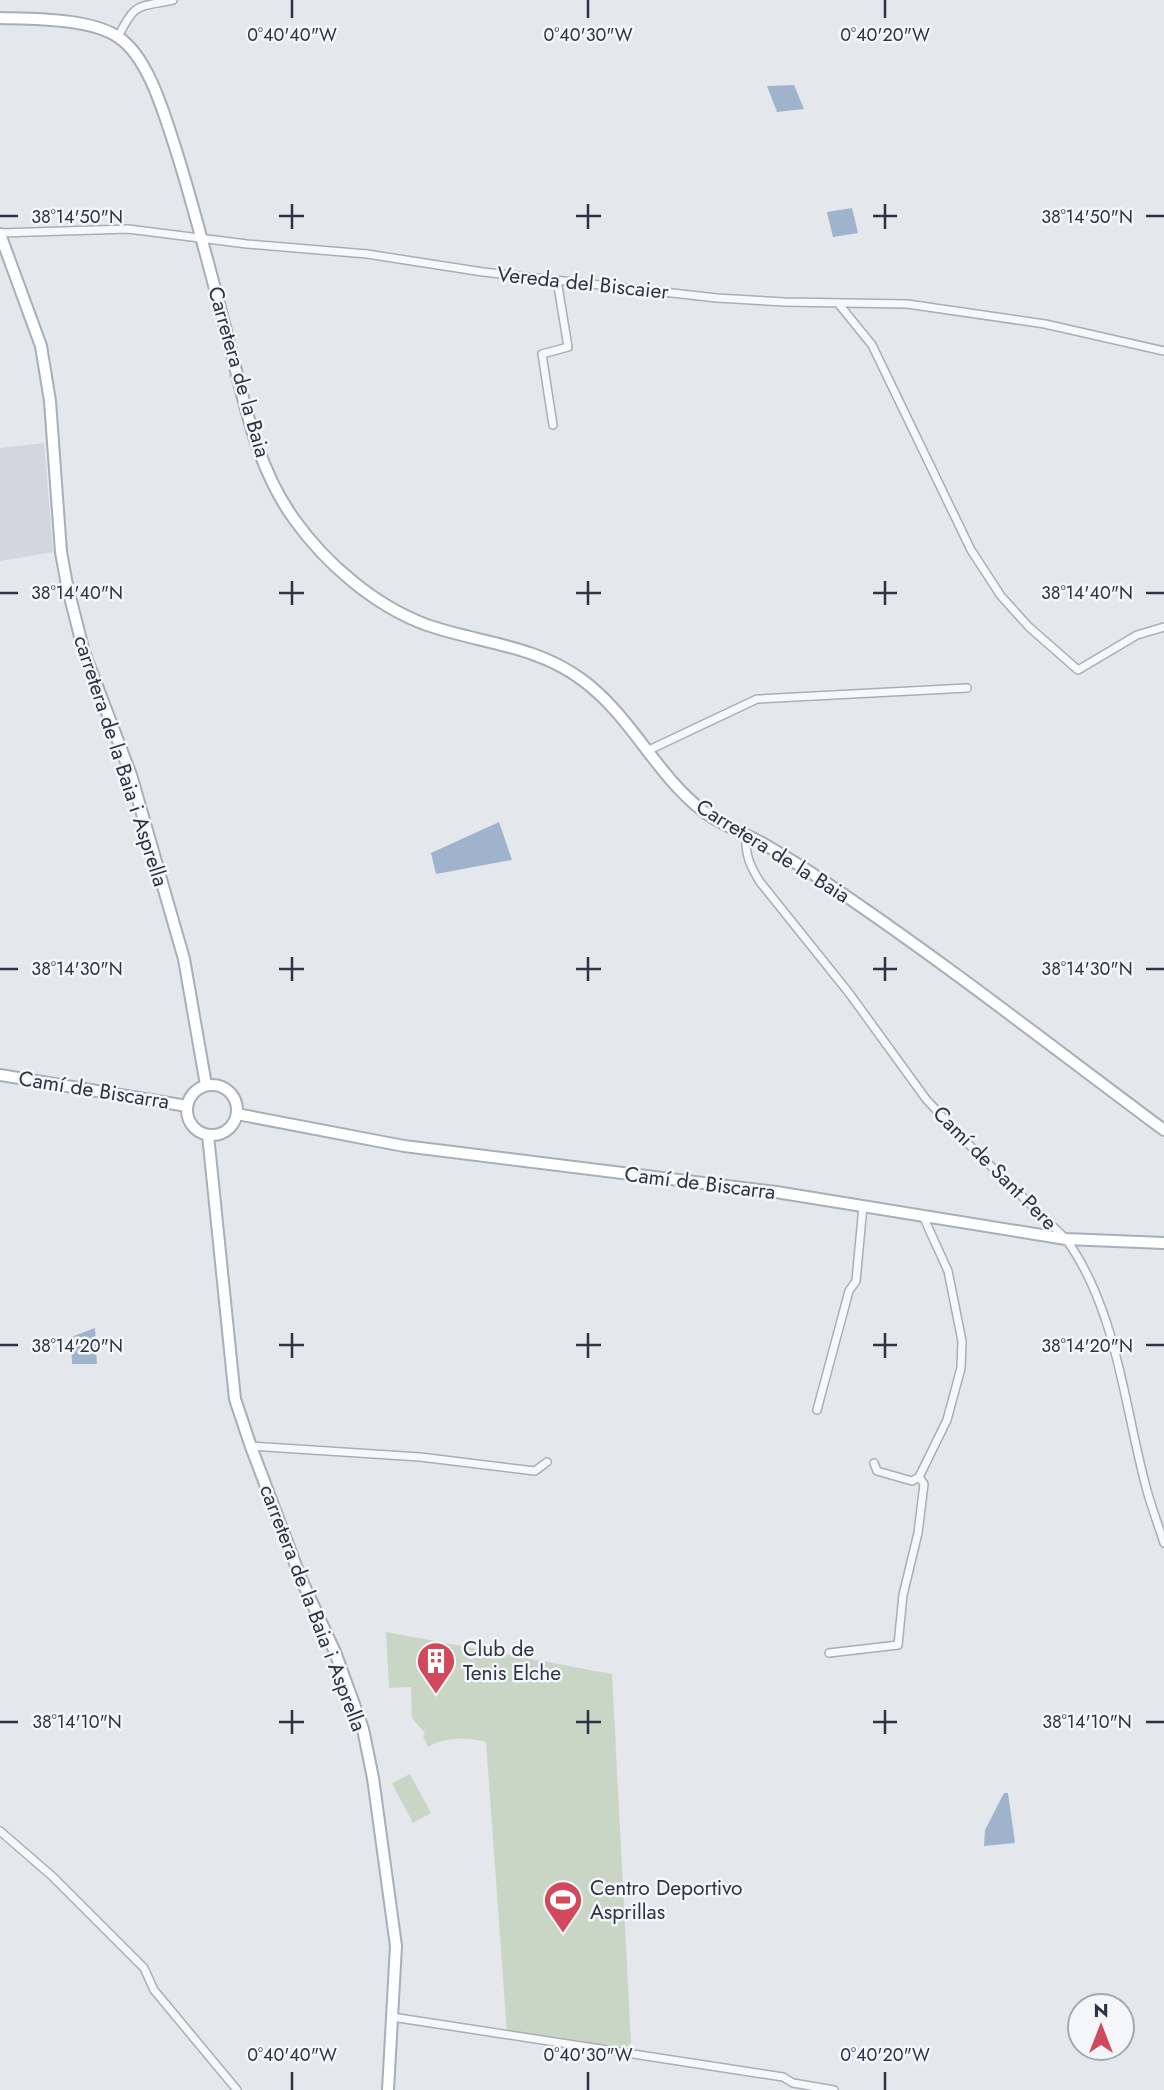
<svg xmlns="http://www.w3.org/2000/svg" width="1164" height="2090" font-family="Jost,sans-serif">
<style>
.built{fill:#d2d6de}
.green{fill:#c9d6c5}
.water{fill:#9fb4cc}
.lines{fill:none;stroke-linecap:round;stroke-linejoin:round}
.street-casing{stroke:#a9aeb7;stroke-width:10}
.secondary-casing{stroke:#a9aeb7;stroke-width:14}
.street{stroke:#f7f8fa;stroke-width:7}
.secondary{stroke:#fff;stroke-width:10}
.ticks{fill:none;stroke:#2b3445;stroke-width:2.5}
.labels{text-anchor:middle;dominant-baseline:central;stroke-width:5;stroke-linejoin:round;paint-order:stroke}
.street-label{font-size:21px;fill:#2b3445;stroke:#f4f6f9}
.poi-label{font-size:21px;fill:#2b3445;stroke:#f4f6f9;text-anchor:start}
.ticks-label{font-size:18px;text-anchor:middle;fill:#2b3445;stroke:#f4f6f9;stroke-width:5;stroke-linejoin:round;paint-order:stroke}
</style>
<rect width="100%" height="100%" fill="#e4e7ec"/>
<path class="built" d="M 44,443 L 53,552 L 0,561 L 0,448 Z"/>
<path class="green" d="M 386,1632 L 612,1674 L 631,2043 L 623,2050 L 507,2033 L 486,1742 C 468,1737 443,1737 428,1747 L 423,1736 L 425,1733 L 412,1718 L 411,1687 L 389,1688 Z
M 410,1774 L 431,1813 L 413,1823 L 392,1783 Z"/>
<path class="water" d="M 794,85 L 804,109 L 777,112 L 767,86 Z
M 852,208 L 858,233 L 833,237 L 827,212 Z
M 499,822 L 512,860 L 436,874 L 431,853 Z
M 95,1328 L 97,1364 L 72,1364 L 71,1337 Z
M 1004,1793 L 1008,1793 L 1015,1843 L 984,1846 L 985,1830 Z"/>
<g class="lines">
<g class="street-casing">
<path id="street" d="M 118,37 C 136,1 137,8 173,0
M 0,233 L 128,229 L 247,244 L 367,254 L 483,272 L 717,298 L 784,302 L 907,304 L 1045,324 L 1164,351
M 838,303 L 872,345 L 971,550 L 1001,596 L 1029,627 L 1078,670 L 1137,635 L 1164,627
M 553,425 L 542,354 L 568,347 L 557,280
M 649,750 L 757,699 L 967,688
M 746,835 C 745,855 750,866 760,882 L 849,993 L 926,1099 L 959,1135 L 1066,1239 C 1117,1310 1124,1405 1146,1487 C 1151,1506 1158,1524 1164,1543
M 817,1410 L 849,1291 L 856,1281 L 863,1206
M 250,1446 L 420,1457 L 535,1471 L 547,1462
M 874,1463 L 877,1471 L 912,1481 L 919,1477 L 947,1420 L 961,1368 L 962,1341 L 948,1271 L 923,1216
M 829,1653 L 898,1645 L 903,1595 L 918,1533 L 924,1484 L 919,1477
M 0,1831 L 52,1876 L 144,1968 L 154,1990 L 237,2090
M 392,2017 L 783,2077 L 793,2083 L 834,2090"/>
</g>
<g class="secondary-casing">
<path id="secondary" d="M 0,18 C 33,19 90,18 118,37 C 149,57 165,117 176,150 C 196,214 212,278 229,342 C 244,402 257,468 294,519 C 326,564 375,606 427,625 C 479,643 535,645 581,679 C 631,715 655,774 703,811 C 721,825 744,833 764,844 C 788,858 814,874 837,890 C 949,966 1055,1049 1164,1130
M 0,234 L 41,346 L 50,401 L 61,552 L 67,585 L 84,652 L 131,775 L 184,959 L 206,1085
M 0,1075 L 187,1106
M187 1110a25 25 0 1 1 50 0a25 25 0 1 1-50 0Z
M 237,1114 L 404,1146 L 776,1192 L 1066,1239 L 1164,1243
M 208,1135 L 235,1399 L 250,1444 L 301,1579 L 335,1652 L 363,1729 L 373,1778 L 396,1946 L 388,2090"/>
</g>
<use href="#street" class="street"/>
<use href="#secondary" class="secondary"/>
</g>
<path class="ticks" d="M 292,0 L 292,18M 588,0 L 588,18M 885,0 L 885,18M 292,204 L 292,229M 588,204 L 588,229M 885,204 L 885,229M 0,216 L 18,216M 279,216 L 304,216M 576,216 L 601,216M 873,216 L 897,216M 1146,216 L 1164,216M 292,581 L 292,605M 588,581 L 588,605M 885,581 L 885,605M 0,593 L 18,593M 279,593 L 304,593M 576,593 L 601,593M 873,593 L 897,593M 1146,593 L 1164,593M 292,957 L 292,981M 588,957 L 588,981M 885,957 L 885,981M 0,969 L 18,969M 279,969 L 304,969M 576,969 L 601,969M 873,969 L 897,969M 1146,969 L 1164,969M 292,1333 L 292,1358M 588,1333 L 588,1358M 885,1333 L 885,1358M 0,1345 L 18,1345M 279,1345 L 304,1345M 576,1345 L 601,1345M 873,1345 L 897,1345M 1146,1345 L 1164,1345M 292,1710 L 292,1734M 588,1710 L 588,1734M 885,1710 L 885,1734M 0,1722 L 18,1722M 279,1722 L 304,1722M 576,1722 L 601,1722M 873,1722 L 897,1722M 1146,1722 L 1164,1722M 292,2072 L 292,2090M 588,2072 L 588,2090M 885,2072 L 885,2090"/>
<defs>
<g id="building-pin" transform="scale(2.0125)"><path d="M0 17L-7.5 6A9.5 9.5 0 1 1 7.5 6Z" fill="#d1495b" stroke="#f4f6f9"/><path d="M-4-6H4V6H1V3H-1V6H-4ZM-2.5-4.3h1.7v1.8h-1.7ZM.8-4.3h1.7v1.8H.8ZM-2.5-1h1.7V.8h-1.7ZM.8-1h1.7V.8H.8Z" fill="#fff"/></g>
<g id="stadium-pin" transform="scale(2.0125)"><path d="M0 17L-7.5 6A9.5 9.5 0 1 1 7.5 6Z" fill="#d1495b" stroke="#f4f6f9"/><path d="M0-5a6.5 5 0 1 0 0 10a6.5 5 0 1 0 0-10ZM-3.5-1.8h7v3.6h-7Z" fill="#fff"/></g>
</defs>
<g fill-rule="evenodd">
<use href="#building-pin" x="436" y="1661"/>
<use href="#stadium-pin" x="563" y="1900"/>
</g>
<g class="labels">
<g class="street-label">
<text transform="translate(583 283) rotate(6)">Vereda del Biscaier</text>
<text transform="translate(239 372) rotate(74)">Carretera de la Baia</text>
<text transform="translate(121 761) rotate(72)">carretera de la Baia i Asprella</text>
<text transform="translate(773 851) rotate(32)">Carretera de la Baia</text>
<text transform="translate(94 1090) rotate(9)">Camí de Biscarra</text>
<text transform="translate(995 1168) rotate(45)">Camí de Sant Pere</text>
<text transform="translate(700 1183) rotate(7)">Camí de Biscarra</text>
<text transform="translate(313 1608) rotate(69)">carretera de la Baia i Asprella</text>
</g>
<g class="poi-label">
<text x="463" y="1649">Club de<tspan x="463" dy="24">Tenis Elche</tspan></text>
<text x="590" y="1888">Centro Deportivo<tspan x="590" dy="24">Asprillas</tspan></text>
</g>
</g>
<g class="ticks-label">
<text x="292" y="41">0°40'40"W</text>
<text x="588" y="41">0°40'30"W</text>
<text x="885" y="41">0°40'20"W</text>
<text x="77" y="223">38°14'50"N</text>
<text x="1087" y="223">38°14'50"N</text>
<text x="77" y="599">38°14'40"N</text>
<text x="1087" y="599">38°14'40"N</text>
<text x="77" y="975">38°14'30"N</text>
<text x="1087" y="975">38°14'30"N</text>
<text x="77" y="1352">38°14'20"N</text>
<text x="1087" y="1352">38°14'20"N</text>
<text x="77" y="1728">38°14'10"N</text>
<text x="1087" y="1728">38°14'10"N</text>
<text x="292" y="2061">0°40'40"W</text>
<text x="588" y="2061">0°40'30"W</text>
<text x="885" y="2061">0°40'20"W</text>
</g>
<g transform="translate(1101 2027)"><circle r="33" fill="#f4f6f9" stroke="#a4a8b1" stroke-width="2"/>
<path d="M0-5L12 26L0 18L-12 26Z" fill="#d1495b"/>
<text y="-10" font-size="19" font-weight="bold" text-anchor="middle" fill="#2b3445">N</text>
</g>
</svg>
